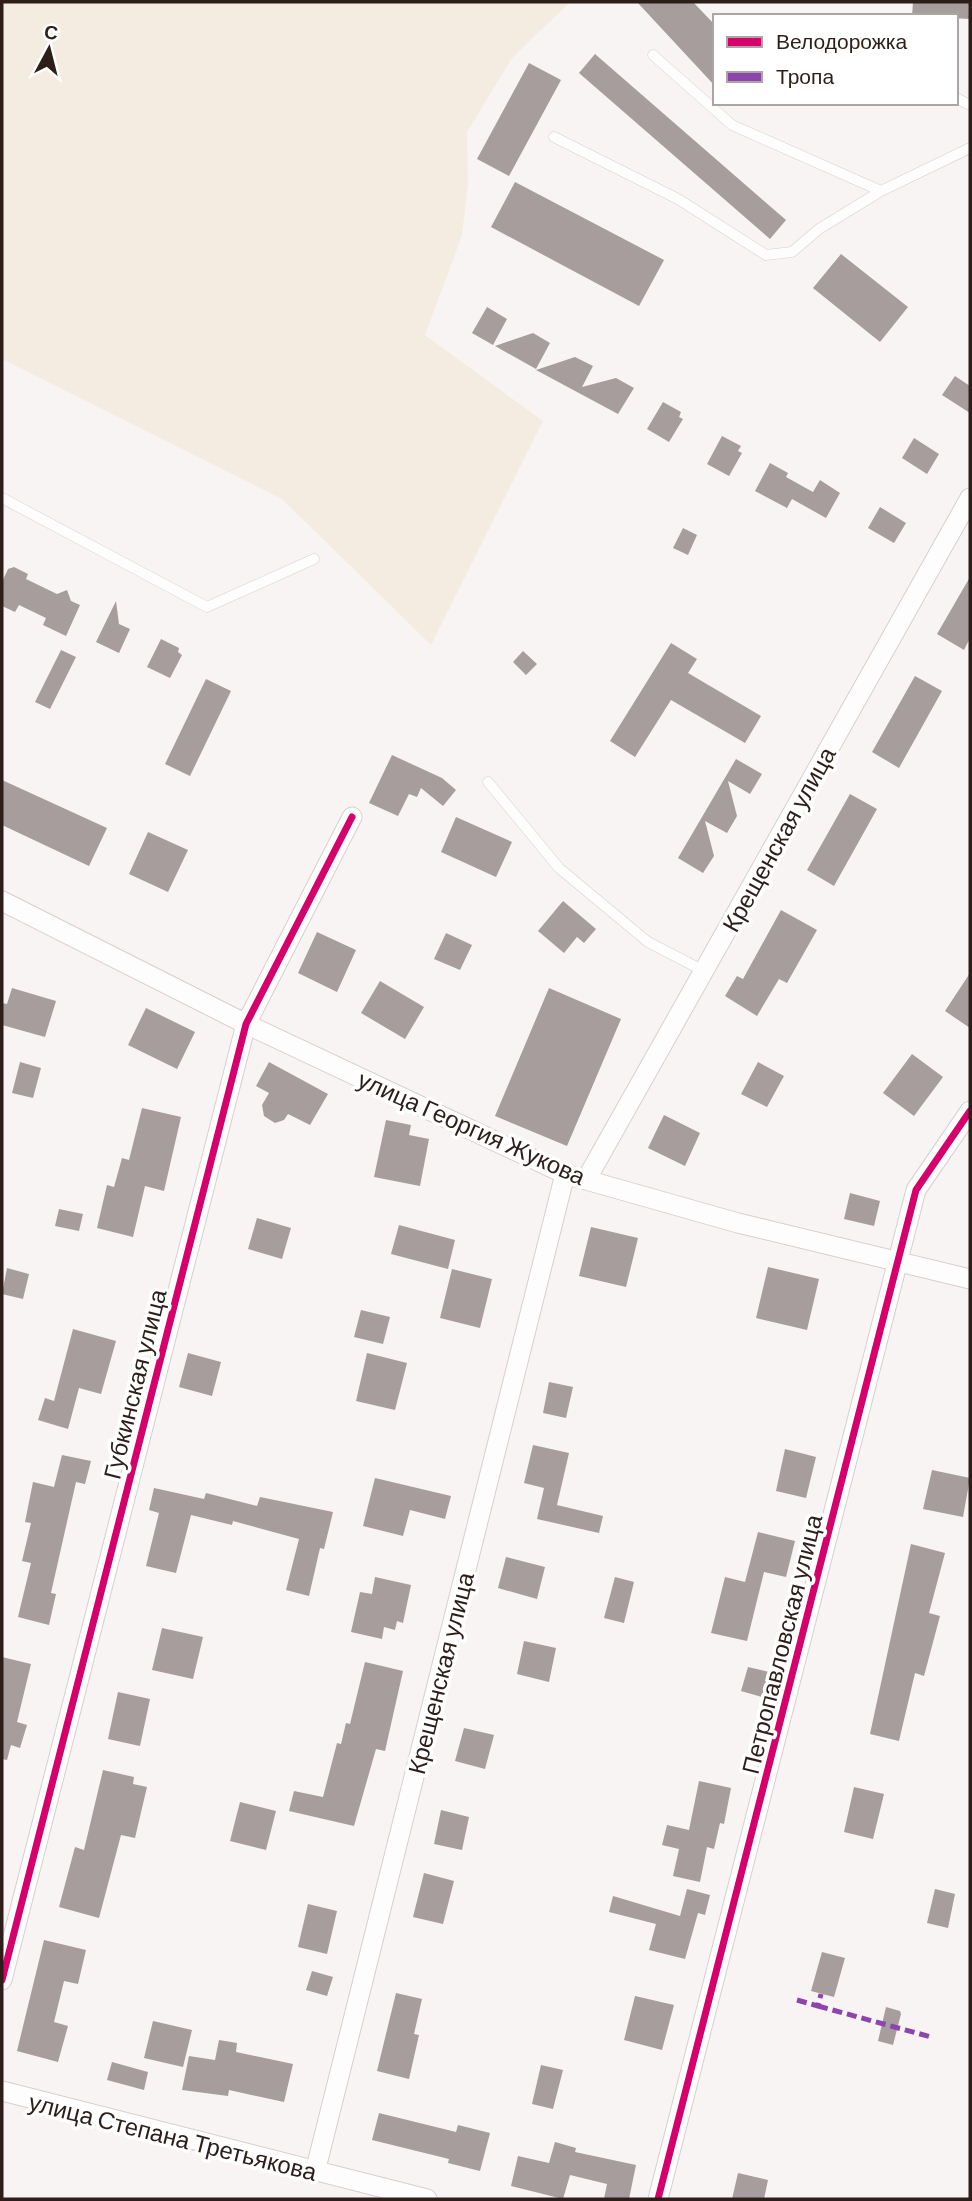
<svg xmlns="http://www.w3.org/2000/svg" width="972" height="2201" font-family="Barlow,sans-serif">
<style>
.green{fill:#f4ece0}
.building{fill:#a69d9c}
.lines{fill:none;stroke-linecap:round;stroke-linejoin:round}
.service-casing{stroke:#d8cfcc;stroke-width:11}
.minor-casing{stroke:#d8cfcc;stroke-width:21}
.service{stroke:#fefdfd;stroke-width:10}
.minor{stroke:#fefdfd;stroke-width:19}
.quiet{stroke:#8e44ad;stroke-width:5;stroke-dasharray:10 5;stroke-linecap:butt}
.cycleway-casing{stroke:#fff;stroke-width:11}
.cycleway{stroke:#d6006c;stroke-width:7}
.labels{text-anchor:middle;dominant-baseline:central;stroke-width:7;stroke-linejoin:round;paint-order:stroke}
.street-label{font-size:24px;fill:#2d1e19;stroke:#fff}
</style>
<rect width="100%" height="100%" fill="#f8f4f3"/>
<path class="green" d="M 2,2 L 570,2 L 512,58 L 467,132 L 468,183 L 462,235 L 425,335 L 543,421 L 431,645 L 282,499 L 2,359 Z"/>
<path class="building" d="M 637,2 L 693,2 L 715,25 L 715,86 Z
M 913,2 L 970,2 L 970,19 L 912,16 Z
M 595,54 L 786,220 L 770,239 L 579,73 Z
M 529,63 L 561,80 L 509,176 L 477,159 Z
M 515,182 L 664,260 L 639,306 L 491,227 Z
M 841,254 L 908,307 L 880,342 L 813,288 Z
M 487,307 L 507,319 L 493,345 L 472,333 Z
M 533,333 L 550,343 L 536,369 L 495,346 Z
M 575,357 L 593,366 L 582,387 L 616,378 L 634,388 L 618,414 L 536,370 Z
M 955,376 L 970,386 L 970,413 L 942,395 Z
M 663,402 L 681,412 L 679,417 L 683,419 L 669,442 L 647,429 Z
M 722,436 L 741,446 L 738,451 L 742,453 L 729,476 L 707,464 Z
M 914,438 L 939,454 L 927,474 L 902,458 Z
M 770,463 L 788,473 L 786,477 L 813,492 L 820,480 L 840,493 L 826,518 L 792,499 L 787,508 L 755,491 Z
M 880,507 L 906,523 L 894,543 L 868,528 Z
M 683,528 L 697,535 L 688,555 L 673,548 Z
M 14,567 L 28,574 L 26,579 L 57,594 L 67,590 L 71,601 L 80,605 L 66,636 L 43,625 L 46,618 L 19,605 L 15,612 L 2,606 L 2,582 L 8,569 Z
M 970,577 L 970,638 L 964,650 L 937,634 Z
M 116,601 L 119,624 L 130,629 L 119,653 L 96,642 Z
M 161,639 L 179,648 L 178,652 L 182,655 L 170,678 L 147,667 Z
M 671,643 L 697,659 L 688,673 L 761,716 L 745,743 L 671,700 L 635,757 L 610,741 Z
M 61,650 L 76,657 L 50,709 L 35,702 Z
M 523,651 L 537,664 L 526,675 L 513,662 Z
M 915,676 L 942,691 L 899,768 L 872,752 Z
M 206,679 L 231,691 L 190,776 L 165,764 Z
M 392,755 L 442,778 L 456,790 L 443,806 L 421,788 L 417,797 L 409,794 L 398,816 L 369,803 Z
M 736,759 L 762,774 L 750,794 L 728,781 L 737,816 L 727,833 L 705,821 L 714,856 L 703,873 L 678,858 Z
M 2,780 L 107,828 L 89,866 L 2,825 Z
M 850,794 L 877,809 L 834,886 L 807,870 Z
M 456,817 L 512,842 L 496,877 L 441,852 Z
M 148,832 L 188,850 L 168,892 L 129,874 Z
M 563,901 L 596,929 L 584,943 L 577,937 L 564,953 L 538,931 Z
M 781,910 L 817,930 L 787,983 L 779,979 L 757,1016 L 725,996 L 737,976 L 743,979 Z
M 317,932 L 356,950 L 337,992 L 298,973 Z
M 446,933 L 472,945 L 460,970 L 434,959 Z
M 970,973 L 970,1028 L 945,1011 Z
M 380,981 L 424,1007 L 405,1039 L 361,1013 Z
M 12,988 L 56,1001 L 45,1037 L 2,1025 L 2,1003 L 7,1004 Z
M 549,988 L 621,1019 L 567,1146 L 495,1116 Z
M 146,1008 L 195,1032 L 177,1069 L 128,1045 Z
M 912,1054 L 943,1077 L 914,1116 L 883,1093 Z
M 20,1062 L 41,1068 L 33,1098 L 12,1093 Z
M 269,1062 L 328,1094 L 310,1125 L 288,1114 L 284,1120 L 275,1123 L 264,1116 L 262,1105 L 269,1093 L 256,1086 Z
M 758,1062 L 784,1076 L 767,1107 L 741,1094 Z
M 142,1108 L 181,1117 L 164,1191 L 145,1186 L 133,1237 L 97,1228 L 107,1185 L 114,1187 L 122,1158 L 129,1160 Z
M 664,1115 L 700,1133 L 685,1166 L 648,1148 Z
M 386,1120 L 411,1125 L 409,1135 L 429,1139 L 420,1186 L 374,1177 Z
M 850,1193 L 880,1201 L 874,1226 L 844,1219 Z
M 59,1209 L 83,1214 L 79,1231 L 55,1226 Z
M 257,1218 L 291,1228 L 282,1259 L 248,1249 Z
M 399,1225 L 455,1240 L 448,1269 L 391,1254 Z
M 591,1227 L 638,1238 L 626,1287 L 579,1276 Z
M 768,1267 L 819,1279 L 807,1330 L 756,1318 Z
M 7,1268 L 29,1274 L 23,1299 L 2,1294 Z
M 452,1269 L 492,1279 L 480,1328 L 440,1318 Z
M 361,1310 L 390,1317 L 383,1344 L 354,1337 Z
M 73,1329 L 116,1341 L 101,1394 L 79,1388 L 68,1429 L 38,1420 L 45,1398 L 54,1401 Z
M 188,1353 L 221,1362 L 212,1396 L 179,1387 Z
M 367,1353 L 407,1363 L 395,1410 L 356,1401 Z
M 549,1382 L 573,1387 L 566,1418 L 543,1413 Z
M 533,1445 L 569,1453 L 557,1505 L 603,1516 L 599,1533 L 537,1519 L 544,1488 L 524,1483 Z
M 785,1449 L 816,1457 L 806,1498 L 776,1491 Z
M 62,1455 L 91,1461 L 85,1484 L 76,1482 L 51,1593 L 56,1594 L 49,1625 L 18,1617 L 31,1563 L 22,1561 L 31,1523 L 25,1522 L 33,1482 L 54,1487 Z
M 932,1470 L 970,1478 L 963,1517 L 923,1509 Z
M 375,1478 L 451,1496 L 445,1519 L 410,1510 L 403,1536 L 363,1526 Z
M 154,1488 L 204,1499 L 206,1493 L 257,1506 L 260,1497 L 333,1512 L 324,1549 L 320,1548 L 309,1596 L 286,1590 L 299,1539 L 233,1521 L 232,1525 L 191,1515 L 176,1573 L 146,1566 L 159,1513 L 149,1510 Z
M 758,1532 L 795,1541 L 786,1577 L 764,1572 L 747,1641 L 711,1633 L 725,1577 L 745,1582 Z
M 911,1544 L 945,1553 L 929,1613 L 940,1616 L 924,1676 L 915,1673 L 899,1741 L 870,1734 Z
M 506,1557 L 545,1567 L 537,1599 L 498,1588 Z
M 375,1577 L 411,1585 L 403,1623 L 397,1621 L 395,1630 L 384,1627 L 382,1639 L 351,1632 L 360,1592 L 372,1594 Z
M 615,1577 L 634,1582 L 624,1623 L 604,1618 Z
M 162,1628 L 203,1637 L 193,1679 L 152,1670 Z
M 524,1641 L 556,1648 L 549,1682 L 517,1674 Z
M 2,1657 L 31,1664 L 17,1722 L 27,1725 L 20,1748 L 11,1745 L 7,1760 L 2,1759 Z
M 365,1662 L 403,1671 L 385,1751 L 376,1749 L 354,1826 L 289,1811 L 294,1791 L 323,1797 L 337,1743 L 341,1744 L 346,1723 L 350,1724 Z
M 748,1667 L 769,1672 L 762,1697 L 741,1691 Z
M 118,1692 L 150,1699 L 140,1746 L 108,1739 Z
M 464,1728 L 494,1735 L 485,1769 L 455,1761 Z
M 103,1770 L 134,1777 L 133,1784 L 147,1787 L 135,1838 L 121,1835 L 99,1918 L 59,1907 L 75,1847 L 84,1850 Z
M 699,1781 L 731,1788 L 724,1824 L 720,1823 L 714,1849 L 707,1847 L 700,1882 L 673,1876 L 679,1849 L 662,1845 L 667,1825 L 689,1830 Z
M 854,1787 L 884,1794 L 873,1839 L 844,1832 Z
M 240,1802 L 276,1811 L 266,1850 L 230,1841 Z
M 441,1810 L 469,1817 L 462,1850 L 434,1844 Z
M 424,1873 L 454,1881 L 443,1924 L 413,1917 Z
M 687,1889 L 710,1895 L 705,1915 L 698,1913 L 685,1959 L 649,1950 L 656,1924 L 609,1912 L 613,1896 L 680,1916 Z
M 935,1889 L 955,1894 L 948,1928 L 927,1923 Z
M 308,1904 L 337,1911 L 327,1954 L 298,1947 Z
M 44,1940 L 86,1950 L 78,1984 L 64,1981 L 54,2022 L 68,2026 L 58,2062 L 17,2051 Z
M 822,1952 L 845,1958 L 834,1997 L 811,1991 Z
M 312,1971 L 333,1977 L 327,1996 L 306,1990 Z
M 396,1993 L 422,1999 L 414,2034 L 419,2035 L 409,2079 L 377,2071 Z
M 635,1996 L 674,2005 L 662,2050 L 624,2040 Z
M 886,2007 L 900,2011 L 901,2014 L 893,2045 L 878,2041 Z
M 153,2021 L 192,2030 L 183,2067 L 144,2058 Z
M 219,2040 L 237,2043 L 236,2052 L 293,2064 L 284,2102 L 229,2090 L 228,2096 L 182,2090 L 189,2056 L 215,2060 Z
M 112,2062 L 148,2072 L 144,2090 L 107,2080 Z
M 541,2065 L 563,2070 L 553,2109 L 532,2104 Z
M 379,2113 L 456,2132 L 458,2125 L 490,2133 L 480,2171 L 448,2163 L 449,2159 L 372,2140 Z
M 555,2142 L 576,2148 L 575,2152 L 636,2165 L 629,2199 L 604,2199 L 607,2184 L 570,2175 L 563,2199 L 511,2186 L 518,2156 L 549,2163 Z
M 738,2173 L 768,2180 L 764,2199 L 732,2199 Z"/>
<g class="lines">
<g class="service-casing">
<path id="service" d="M 653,55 L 732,125 L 881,191
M 956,98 L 970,105
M 554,137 L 678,199 L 766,255 L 792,252 L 819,229 L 881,191 L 970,148
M 2,498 L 207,607 L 314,559
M 488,782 L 559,868 L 648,942 L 704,971"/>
</g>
<g class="minor-casing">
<path id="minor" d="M 2,901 L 246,1024 L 565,1174 L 738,1223 L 970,1279
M 586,1180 L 970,498
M 2,1980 L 246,1024 L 352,817
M 2,2091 L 427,2199
M 315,2172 L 565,1174
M 658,2199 L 916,1190 L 970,1111"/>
</g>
<use href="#service" class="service"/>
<use href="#minor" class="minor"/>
<path class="quiet" d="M 797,2000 L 818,2006 L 821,1994
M 818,2006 L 931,2037"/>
<g class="cycleway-casing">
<path id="cycleway" d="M 2,1980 L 246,1024 L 352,817
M 658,2199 L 916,1190 L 970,1111"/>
</g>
<use href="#cycleway" class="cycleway"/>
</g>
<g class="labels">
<g class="street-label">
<text transform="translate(778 839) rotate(-61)">Крещенская улица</text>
<text transform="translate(472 1127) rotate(24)">улица Георгия Жукова</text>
<text transform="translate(134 1384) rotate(-76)">Губкинская улица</text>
<text transform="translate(781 1644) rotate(-76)">Петропавловская улица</text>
<text transform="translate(440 1673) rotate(-76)">Крещенская улица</text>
<text transform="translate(173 2136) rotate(14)">улица Степана Третьякова</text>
</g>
</g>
<rect width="972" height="2201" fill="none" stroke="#2d1e19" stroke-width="7"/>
<rect x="713" y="14" width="245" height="91" fill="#ffffff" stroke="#aba5a3" stroke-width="2"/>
<rect x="727" y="37" width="35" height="10" fill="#d6006c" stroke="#aba5a3" stroke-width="2"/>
<text x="776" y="49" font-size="21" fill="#2d1e19">Велодорожка</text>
<rect x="727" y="72" width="35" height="10" fill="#8e44ad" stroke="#aba5a3" stroke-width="2"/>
<text x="776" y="84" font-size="21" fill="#2d1e19">Тропа</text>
<g transform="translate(49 49) rotate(7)" stroke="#ffffff" stroke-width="5" paint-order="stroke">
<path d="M0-5L12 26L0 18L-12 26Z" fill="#2d1e19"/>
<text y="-10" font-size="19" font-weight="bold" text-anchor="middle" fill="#2d1e19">С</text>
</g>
</svg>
